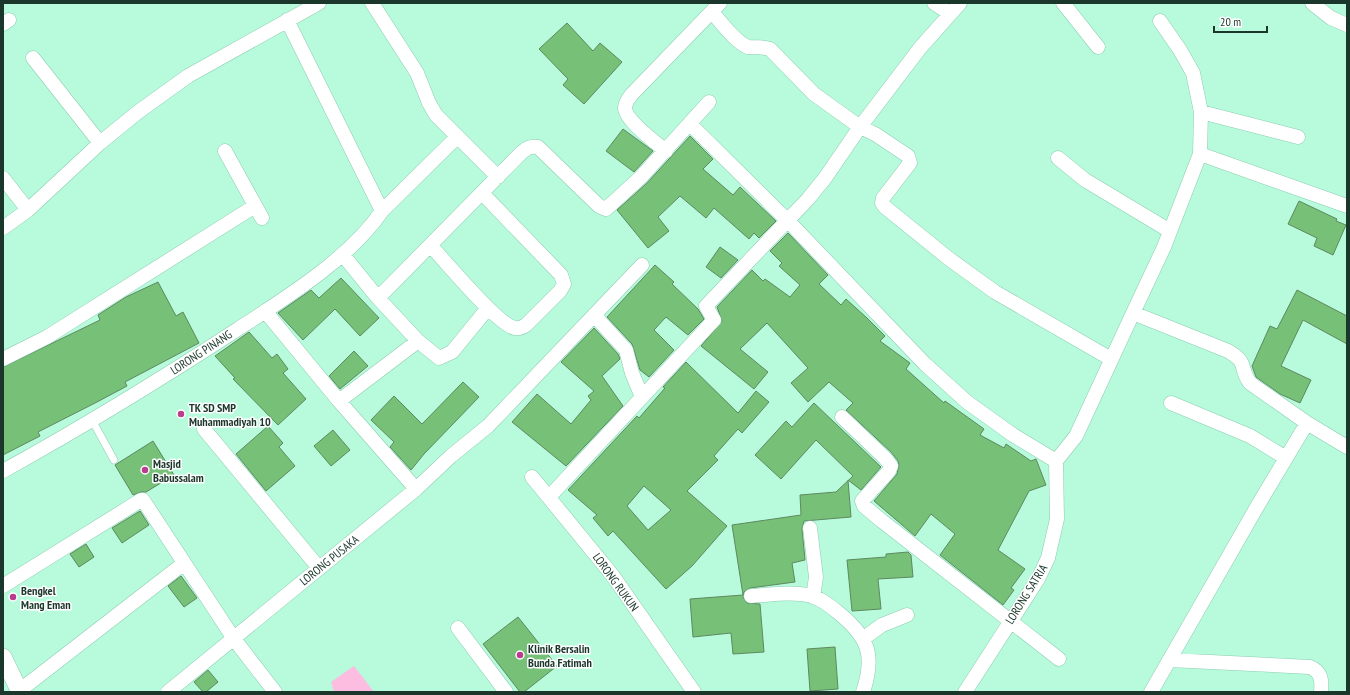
<svg xmlns="http://www.w3.org/2000/svg" width="1350" height="695" font-family="'PT Sans Narrow',sans-serif">
<style>
.green{fill:#fdbde0}
.building{fill:#76c078;stroke:#5e895e;fill-rule:evenodd}
.lines{fill:none;stroke-linecap:round;stroke-linejoin:round}
.service-casing{stroke:#8bcdb0;stroke-width:8}
.minor-casing{stroke:#8bcdb0;stroke-width:15}
.tertiary-casing{stroke:#8bcdb0;stroke-width:18}
.service{stroke:#fff;stroke-width:7}
.minor{stroke:#fff;stroke-width:14}
.tertiary{stroke:#fff;stroke-width:17}
.poi-dot{fill:#ba3d8d;stroke:#fff;stroke-width:1.5}
.labels{text-anchor:middle;dominant-baseline:central;stroke-width:3;stroke-linejoin:round;paint-order:stroke}
.street-label{font-size:12px;fill:#1b362b;stroke:#fff}
.poi-label{font-size:12px;font-weight:bold;fill:#1b362b;stroke:#fff;text-anchor:start}
</style>
<rect width="100%" height="100%" fill="#b7fadc"/>
<path class="green" d="M 354,666 L 374,692 L 334,692 L 331,682 Z"/>
<path class="building" d="M 567,23 L 593,51 L 600,43 L 622,62 L 584,104 L 563,85 L 568,79 L 539,49 Z
M 623,129 L 653,151 L 634,172 L 606,151 Z
M 690,136 L 713,159 L 703,169 L 733,195 L 740,187 L 776,221 L 759,238 L 754,233 L 749,239 L 714,208 L 706,218 L 680,196 L 658,217 L 669,231 L 648,248 L 617,210 L 647,183 Z
M 1299,201 L 1337,219 L 1336,221 L 1346,225 L 1333,255 L 1314,246 L 1317,238 L 1288,224 Z
M 788,233 L 828,275 L 819,284 L 841,305 L 846,299 L 867,318 L 885,336 L 880,341 L 910,363 L 906,369 L 944,403 L 945,401 L 984,429 L 980,435 L 1004,448 L 1006,444 L 1031,461 L 1036,459 L 1046,485 L 1029,491 L 998,550 L 1025,569 L 1011,588 L 1014,590 L 1003,605 L 940,555 L 955,534 L 931,514 L 915,536 L 874,501 L 897,474 L 899,465 L 898,461 L 891,452 L 846,410 L 853,403 L 829,382 L 808,402 L 791,383 L 808,368 L 767,323 L 740,349 L 768,372 L 754,389 L 701,346 L 722,321 L 717,307 L 752,270 L 763,281 L 765,279 L 790,297 L 800,285 L 779,266 L 782,263 L 770,251 Z
M 720,247 L 738,260 L 721,278 L 706,267 Z
M 655,265 L 674,282 L 672,284 L 698,309 L 704,319 L 688,335 L 666,317 L 654,330 L 674,350 L 649,377 L 640,370 L 632,344 L 607,317 Z
M 341,278 L 379,318 L 360,336 L 335,309 L 303,340 L 278,313 L 311,290 L 319,298 Z
M 158,282 L 176,316 L 183,312 L 199,343 L 125,382 L 127,386 L 97,402 L 38,432 L 40,436 L 3,455 L 3,367 L 100,320 L 98,315 L 126,297 Z
M 1297,290 L 1347,316 L 1347,344 L 1303,320 L 1281,366 L 1311,380 L 1300,403 L 1280,394 L 1256,377 L 1252,366 L 1270,326 L 1277,329 Z
M 594,328 L 618,354 L 620,359 L 602,376 L 623,406 L 566,466 L 512,422 L 537,394 L 571,424 L 591,400 L 588,396 L 594,391 L 561,362 Z
M 249,332 L 272,358 L 277,354 L 288,369 L 283,373 L 306,399 L 278,425 L 233,379 L 235,378 L 215,356 Z
M 354,351 L 368,366 L 340,389 L 329,376 Z
M 686,362 L 738,413 L 756,391 L 769,402 L 742,433 L 738,429 L 714,456 L 718,460 L 687,491 L 727,526 L 692,566 L 666,589 L 613,531 L 608,536 L 593,518 L 597,515 L 568,490 L 637,416 L 639,418 L 665,388 L 663,387 ZM 644,486 L 671,510 L 648,530 L 627,506 Z
M 463,382 L 479,397 L 424,454 L 411,470 L 390,447 L 394,442 L 371,420 L 394,396 L 422,424 Z
M 814,403 L 881,467 L 861,490 L 848,480 L 851,517 L 804,521 L 802,529 L 805,560 L 792,563 L 795,582 L 750,588 L 744,592 L 743,597 L 747,603 L 760,604 L 764,652 L 733,654 L 731,633 L 693,637 L 690,599 L 743,595 L 732,525 L 801,515 L 800,495 L 836,492 L 853,476 L 816,440 L 781,479 L 755,455 L 786,421 L 792,427 Z
M 268,426 L 283,443 L 279,447 L 295,466 L 266,491 L 236,454 Z
M 333,430 L 350,450 L 331,466 L 314,446 Z
M 153,441 L 174,475 L 146,492 L 141,492 L 133,495 L 115,465 Z
M 140,511 L 149,525 L 122,543 L 112,528 Z
M 86,544 L 94,557 L 79,567 L 70,554 Z
M 908,552 L 911,555 L 913,577 L 878,579 L 881,609 L 852,611 L 847,560 L 886,557 L 886,554 Z
M 181,576 L 197,598 L 184,607 L 168,586 Z
M 518,617 L 557,666 L 524,692 L 520,692 L 483,644 Z
M 835,647 L 838,689 L 810,691 L 807,649 Z
M 208,670 L 218,682 L 206,692 L 203,692 L 194,682 Z"/>
<g class="lines">
<g class="service-casing">
<path id="service" d="M 92,420 L 114,460"/>
</g>
<g class="minor-casing">
<path id="minor" d="M 372,3 L 417,73 L 429,103 L 436,115 L 498,177
M 934,3 L 949,13
M 1063,3 L 1098,47
M 1312,3 L 1331,18 L 1347,25
M 712,12 C 720,21 736,43 748,47 C 755,48 762,46 770,49 L 814,94 L 860,127 L 875,134 L 908,156 L 910,163 L 883,198 L 882,203 L 885,207 L 948,258 L 995,292 L 1111,359
M 3,24 L 9,20
M 33,58 L 100,143
M 1201,112 L 1298,137
M 690,124 L 791,224 L 925,364 L 967,402 L 1013,435 L 1056,461
M 225,151 L 262,218
M 666,151 C 655,142 626,121 625,108 C 625,102 629,98 632,94 L 720,3
M 1200,154 L 1347,206
M 1058,158 L 1085,180 L 1170,231
M 3,178 L 28,210
M 382,211 L 457,137
M 3,228 L 28,210 L 100,143 L 138,112 L 188,76 L 319,3
M 431,246 C 445,261 499,326 515,328 C 519,329 523,327 526,325 L 560,291 L 564,284 L 561,275 L 482,193
M 343,255 L 378,298 L 521,153 C 527,148 530,146 538,147 L 599,206 L 606,209 L 641,177 L 709,102
M 378,298 L 418,341 L 439,358 L 452,352 L 488,308
M 265,311 L 339,401 L 416,489
M 1133,313 L 1228,351 C 1250,364 1238,367 1250,383 L 1307,423
M 594,315 L 626,350 L 632,373 L 642,397
M 3,359 L 47,337 L 255,206
M 339,401 L 418,341
M 1171,403 L 1250,436 L 1286,458
M 842,417 L 885,458 L 891,466 L 889,471 L 862,501 L 864,506 L 882,521 L 1059,659
M 204,429 L 319,568
M 1056,461 L 1076,436 L 1133,313 L 1164,247 L 1200,154 L 1201,112 L 1193,73 L 1180,50 L 1160,21
M 3,471 C 83,427 161,379 238,329 C 286,298 350,258 382,211 L 287,20
M 532,477 L 613,576 L 694,692
M 549,497 L 714,320 L 706,306 L 808,199 L 825,178 L 860,127 L 920,48 L 960,3
M 810,528 L 816,577 L 813,597
M 3,586 L 141,500 L 143,500 L 234,639 L 275,692
M 751,596 C 770,595 792,591 812,596 C 821,599 833,608 840,614 C 869,638 875,656 863,692
M 458,628 L 506,692
M 864,638 L 882,625 L 907,615
M 1169,660 L 1310,667 C 1322,672 1322,681 1321,692
M 19,691 L 183,564
M 168,692 L 416,489 L 451,456 L 488,426 L 642,265
M 965,692 L 1038,579 L 1048,558 L 1057,519 L 1056,461
M 1151,692 L 1258,505 L 1307,423 L 1347,447"/>
</g>
<g class="tertiary-casing">
<path id="tertiary" d="M 3,657 L 20,692"/>
</g>
<use href="#service" class="service"/>
<use href="#minor" class="minor"/>
<use href="#tertiary" class="tertiary"/>
</g>
<g class="poi-dot">
<circle cx="181" cy="414" r="4"/>
<circle cx="145" cy="470" r="4"/>
<circle cx="13" cy="597" r="4"/>
<circle cx="520" cy="655" r="4"/>
</g>
<g class="labels">
<g class="street-label">
<text transform="translate(201 352) rotate(-33)">LORONG PINANG</text>
<text transform="translate(329 560) rotate(-39)">LORONG PUSAKA</text>
<text transform="translate(616 582) rotate(54)">LORONG RUKUN</text>
<text transform="translate(1026 594) rotate(-58)">LORONG SATRIA</text>
</g>
<g class="poi-label">
<text x="189" y="407">TK SD SMP<tspan x="189" dy="14">Muhammadiyah 10</tspan></text>
<text x="153" y="463">Masjid<tspan x="153" dy="14">Babussalam</tspan></text>
<text x="21" y="590">Bengkel<tspan x="21" dy="14">Mang Eman</tspan></text>
<text x="528" y="648">Klinik Bersalin<tspan x="528" dy="14">Bunda Fatimah</tspan></text>
</g>
</g>
<rect width="1350" height="695" fill="none" stroke="#1b362b" stroke-width="8"/>
<path d="M1214 26v6h53v-6" fill="none" stroke="#1b362b" stroke-width="2"/>
<text x="1220" y="26" font-size="12" fill="#1b362b" stroke="#ffffff" stroke-width="3" paint-order="stroke">20 m</text>
</svg>
